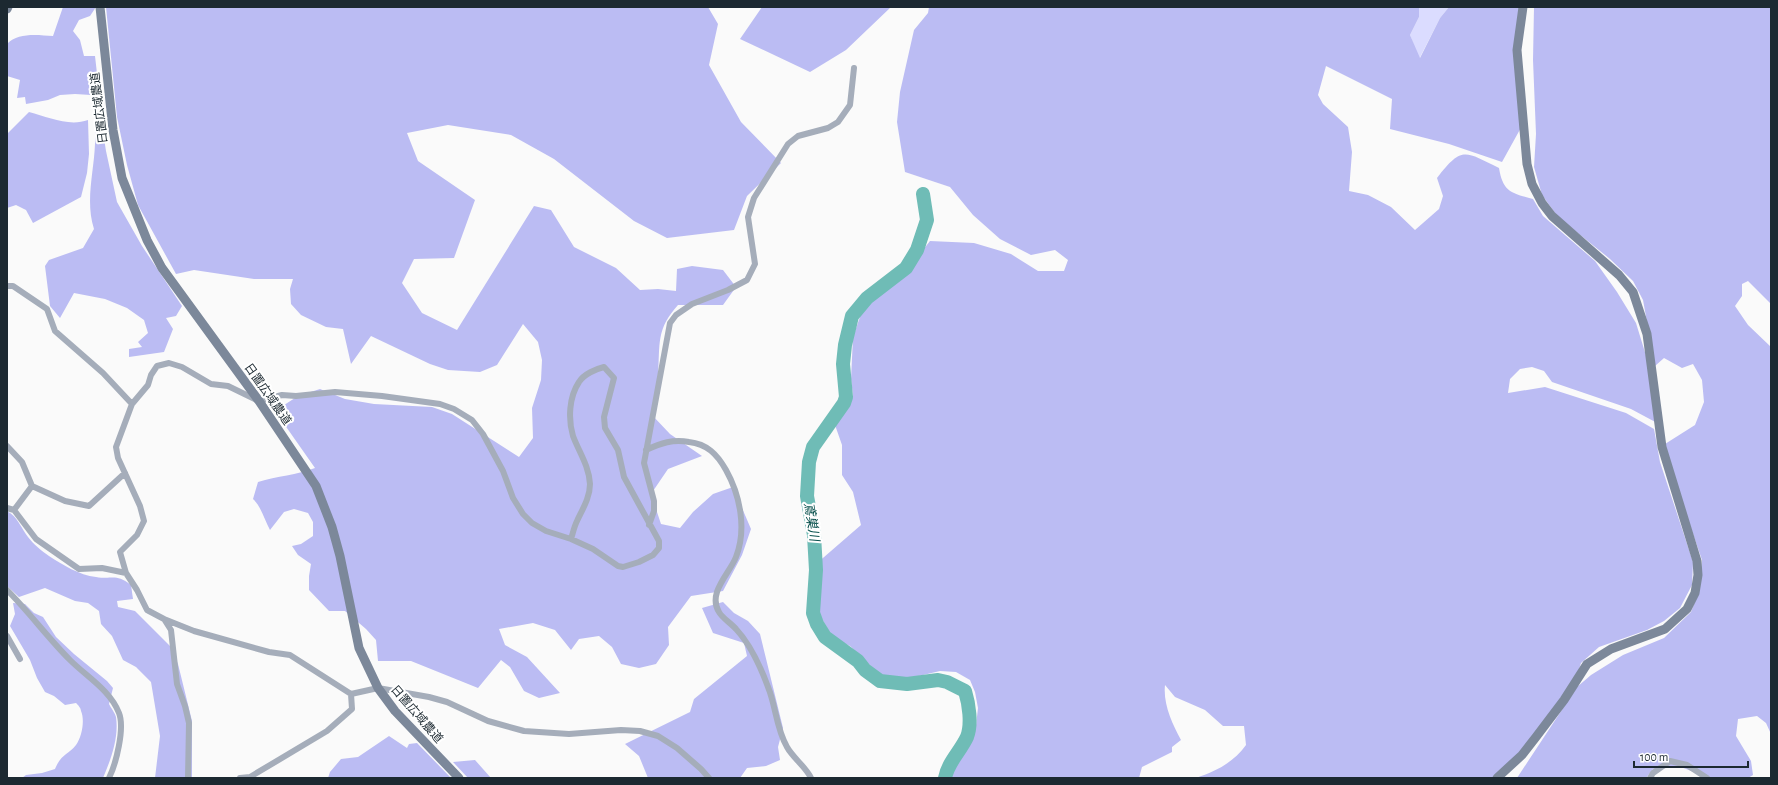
<svg xmlns="http://www.w3.org/2000/svg" width="1778" height="785" font-family="'Alegreya Sans','Noto Sans JP',sans-serif">
<style>
.green{fill:#dbdcff}
.forest{fill:#bbbcf3}
.lines{fill:none;stroke-linecap:round;stroke-linejoin:round}
.river{stroke:#6fbcb6;stroke-width:14}
.street{stroke:#a5adba;stroke-width:6}
.secondary{stroke:#7c889a;stroke-width:9}
.labels{text-anchor:middle;dominant-baseline:central;stroke-width:4;stroke-linejoin:round;paint-order:stroke}
.street-label{font-size:12px;fill:#1c2931;stroke:#fff}
.water-label{font-size:13px;font-style:italic;fill:#054e4a;stroke:#fff}
</style>
<rect width="100%" height="100%" fill="#fafafa"/>
<path class="green" d="M 1419,7 L 1449,7 L 1440,18 L 1419,59 L 1410,35 L 1419,17 Z"/>
<path class="forest" d="M 63,7 L 96,7 L 90,16 L 79,20 L 73,31 L 80,40 L 84,56 L 95,56 L 99,91 L 91,95 L 75,94 L 60,95 L 48,100 L 26,104 L 25,97 L 17,98 L 20,80 L 7,76 L 7,44 C 18,32 38,35 53,36 Z
M 106,7 L 708,7 L 718,24 L 709,65 L 741,122 L 781,163 L 747,196 L 734,230 L 667,238 L 634,221 L 554,159 L 511,135 L 448,125 L 407,133 L 418,161 L 475,200 L 454,258 L 414,259 L 402,283 L 422,313 L 457,330 L 534,206 L 551,210 L 574,247 L 616,268 L 640,290 L 658,289 L 676,291 L 677,269 L 692,266 L 723,270 L 736,287 L 723,305 L 678,305 C 656,329 660,344 658,374 C 657,388 654,401 652,415 L 670,434 L 702,456 L 668,469 L 651,494 L 661,524 L 680,528 L 693,512 L 713,494 L 733,487 L 751,529 L 742,555 L 723,591 L 691,596 L 668,627 L 669,645 L 656,664 L 639,668 L 621,664 L 612,647 L 599,636 L 579,639 L 571,650 L 555,630 L 533,623 L 499,629 L 505,645 L 527,657 L 560,693 L 539,698 L 524,691 L 510,667 L 501,660 L 478,688 L 411,661 L 378,661 L 376,640 L 366,629 L 345,611 L 329,611 L 309,590 L 309,576 L 311,564 L 298,555 L 292,546 L 301,544 L 313,536 L 313,522 L 308,513 L 294,509 L 284,512 L 270,530 C 265,521 261,506 253,499 L 258,482 C 277,476 297,475 315,468 L 275,411 L 298,396 L 320,389 L 345,399 L 374,404 L 432,407 L 452,414 L 519,457 L 533,438 L 532,408 L 541,380 L 542,360 L 538,342 L 523,324 L 497,365 L 480,372 L 448,370 L 430,364 L 371,336 L 351,364 L 343,329 L 326,327 L 301,315 L 291,304 L 290,289 L 293,279 L 254,279 L 194,270 L 176,274 L 138,205 L 127,165 L 117,117 Z
M 762,7 L 891,7 L 846,50 L 810,72 L 740,39 Z
M 929,7 L 1419,7 L 1419,17 L 1410,35 L 1420,58 L 1440,18 L 1449,7 L 1519,7 L 1523,124 L 1502,162 L 1449,144 L 1390,129 L 1392,99 L 1326,66 L 1318,95 L 1323,104 L 1348,127 L 1352,152 L 1349,191 L 1368,195 L 1391,207 L 1415,230 L 1439,209 L 1443,196 L 1437,178 C 1462,146 1464,151 1499,168 C 1503,192 1511,193 1533,199 L 1543,216 L 1595,261 L 1617,292 L 1636,323 L 1651,372 L 1659,424 L 1631,409 L 1552,382 L 1544,371 L 1532,367 L 1520,369 L 1510,379 L 1508,393 L 1545,387 L 1626,413 L 1654,429 L 1660,462 L 1693,562 L 1692,585 L 1680,608 L 1664,621 L 1647,630 L 1599,647 L 1581,663 L 1577,676 L 1554,715 L 1497,778 L 1196,778 C 1216,771 1233,763 1246,745 L 1244,726 L 1223,726 L 1205,710 L 1175,697 L 1165,685 C 1163,704 1172,723 1181,740 L 1172,747 L 1172,752 L 1142,767 L 1139,778 L 942,778 L 946,764 L 959,743 L 970,734 L 976,725 L 978,708 L 975,692 L 970,680 L 956,672 L 940,671 L 902,680 L 880,675 L 850,646 L 832,637 L 820,615 L 809,581 L 816,564 L 861,525 L 853,492 L 842,475 L 842,445 L 835,425 L 846,410 L 853,396 L 851,379 L 853,337 L 861,314 L 877,296 L 899,280 L 930,241 L 974,243 L 1011,254 L 1038,271 L 1064,271 L 1068,260 L 1055,250 L 1031,255 L 1000,239 L 973,215 L 950,187 L 905,172 L 897,122 L 900,92 L 914,30 L 928,13 Z
M 1534,7 L 1771,7 L 1771,304 L 1748,281 L 1742,284 L 1742,296 L 1735,306 L 1748,325 L 1771,347 L 1771,734 L 1766,723 L 1757,716 L 1738,719 L 1736,736 L 1751,761 L 1753,775 L 1748,778 L 1709,778 L 1681,767 L 1653,769 L 1646,778 L 1517,778 L 1577,687 L 1591,675 L 1623,655 L 1664,638 L 1691,612 L 1699,591 L 1702,560 L 1682,502 L 1665,444 L 1695,425 L 1704,402 L 1702,380 L 1693,364 L 1682,368 L 1664,358 L 1655,366 L 1643,300 L 1633,281 L 1610,259 L 1558,217 L 1542,195 L 1534,167 L 1536,134 L 1533,60 Z
M 29,112 C 48,117 69,127 88,120 L 89,154 L 87,173 L 81,197 L 33,223 L 26,210 L 16,205 L 7,208 L 7,134 Z
M 94,122 L 102,126 L 106,151 L 117,202 L 142,246 L 182,306 L 176,316 L 166,318 L 173,329 L 164,352 L 129,357 L 129,349 L 142,347 L 138,342 L 148,333 L 144,320 L 127,308 L 105,299 L 74,293 L 60,318 L 50,306 L 45,266 L 49,260 L 83,248 L 94,229 C 85,201 94,172 95,144 C 96,137 95,129 94,122 Z
M 7,511 C 18,517 21,528 28,537 C 33,544 42,551 49,556 C 63,565 79,575 96,577 C 113,580 115,573 131,585 L 133,599 L 117,601 L 118,607 L 135,611 L 171,647 L 178,664 L 192,721 L 192,778 L 155,778 L 160,736 L 151,682 L 136,667 L 123,660 L 112,636 L 101,624 L 99,611 L 88,603 L 75,601 L 45,588 L 19,597 L 7,586 Z
M 723,602 L 734,613 L 748,621 L 760,634 L 783,728 L 778,747 L 780,760 L 766,766 L 747,768 L 740,778 L 648,778 L 639,756 L 625,744 L 690,712 L 694,699 L 747,656 L 744,643 L 713,633 L 702,608 Z
M 13,603 L 25,604 L 34,613 L 43,617 L 56,637 L 74,654 L 107,681 L 113,688 L 109,704 C 111,708 115,713 116,717 C 119,738 111,759 103,778 L 22,778 L 26,775 L 42,773 L 55,769 C 61,754 68,755 76,745 C 82,737 85,720 81,711 C 81,708 78,705 76,703 L 65,705 L 54,696 L 45,692 L 37,678 L 30,660 L 10,626 L 15,614 Z
M 389,736 L 407,748 L 409,744 L 417,743 L 451,778 L 328,778 L 330,772 L 341,759 L 358,757 Z
M 475,760 L 491,778 L 468,778 L 453,762 Z"/>
<g class="lines">
<path class="river" d="M 923,194 L 927,220 L 917,250 L 906,268 L 867,298 L 852,316 L 845,345 L 843,364 L 846,397 L 844,403 L 813,447 L 809,462 L 807,496 L 814,535 L 816,570 L 813,613 L 817,624 L 825,637 L 858,661 L 865,670 L 880,681 L 907,684 L 938,680 L 947,682 L 965,691 C 969,704 972,724 967,737 C 960,752 948,762 945,778"/>
<path class="street" d="M 7,286 L 13,286 L 47,309 L 55,331 L 103,373 L 132,404
M 7,446 L 22,462 L 32,486 L 65,501 L 89,506 L 125,473
M 646,450 C 661,443 673,439 689,442 C 707,444 717,454 726,470 C 740,495 747,529 736,557 C 730,573 707,593 719,612 C 722,618 731,623 736,629 C 750,644 761,668 768,687 C 776,706 776,728 787,747 C 793,758 806,767 811,778
M 7,508 L 14,510 L 36,539 L 79,569 L 102,568 L 126,573
M 14,510 L 32,486
M 649,525 L 654,511 L 654,501 L 644,463 L 670,323 L 676,315 L 692,304 L 728,290 L 747,280 L 755,264 L 748,217 L 754,198 L 788,144 L 798,136 L 828,128 L 838,122 L 850,105 L 854,68
M 571,539 C 573,533 574,527 577,521 C 582,510 590,498 590,484 C 589,466 579,452 573,436 C 568,419 569,397 579,382 C 584,374 596,369 604,367 L 614,378 L 604,417 L 605,428 L 618,450 L 624,477 L 659,541 L 659,548 L 653,555 L 639,562 L 623,567 L 618,566 L 593,549 L 571,539 L 546,531 L 532,523 L 523,514 L 513,498 L 503,471 L 483,434 L 472,420 L 454,409 L 440,404 L 382,396 L 335,392 L 296,396 L 282,395 L 259,401 L 228,386 L 211,384 L 182,367 L 169,363 L 157,366 L 151,375 L 148,385 L 132,404 L 116,447 L 118,458 L 140,506 L 144,521 L 137,535 L 120,552 L 126,573 L 137,590 L 147,610 L 164,619 L 194,631 L 269,652 L 290,655 L 351,694 L 378,688 L 429,697 L 447,702 L 488,721 L 524,731 L 569,734 L 621,730 L 640,731 L 658,736 L 677,748 L 701,769 L 709,778
M 7,590 C 29,612 48,638 70,660 C 87,677 110,690 119,713 C 125,728 116,764 109,778
M 164,619 L 171,630 L 177,684 L 185,706 L 189,723 L 188,778
M 7,636 L 20,659
M 240,778 L 250,777 L 327,731 L 352,709 L 351,694
M 1650,778 L 1653,773 L 1670,761 L 1687,765 L 1707,778"/>
<path class="secondary" d="M 100,7 L 113,130 L 122,178 L 147,240 L 162,268 L 259,401 L 316,486 L 332,527 L 340,556 L 359,648 L 378,688 L 395,711 L 459,778
M 7,9 L 8,7
M 1497,778 L 1522,755 L 1536,737 L 1564,700 L 1587,664 L 1611,649 L 1665,629 L 1687,609 L 1695,593 L 1698,575 L 1697,561 L 1662,447 L 1647,334 L 1633,292 L 1619,275 L 1552,216 L 1542,203 L 1532,184 L 1527,164 L 1517,50 L 1523,7"/>
</g>
<g class="labels">
<g class="street-label">
<text transform="translate(99 108) rotate(-97)">日置広域農道</text>
<text transform="translate(268 394) rotate(55)">日置広域農道</text>
<text transform="translate(417 714) rotate(49)">日置広域農道</text>
</g>
<g class="water-label">
<text transform="translate(811 522) rotate(81)">鳶巣川</text>
</g>
</g>
<rect width="1778" height="785" fill="none" stroke="#1c2931" stroke-width="16"/>
<path d="M1634 761v6h114v-6" fill="none" stroke="#1c2931" stroke-width="2"/>
<text x="1640" y="761" font-size="12" fill="#1c2931" stroke="#ffffff" stroke-width="3" paint-order="stroke">100 m</text>
</svg>
